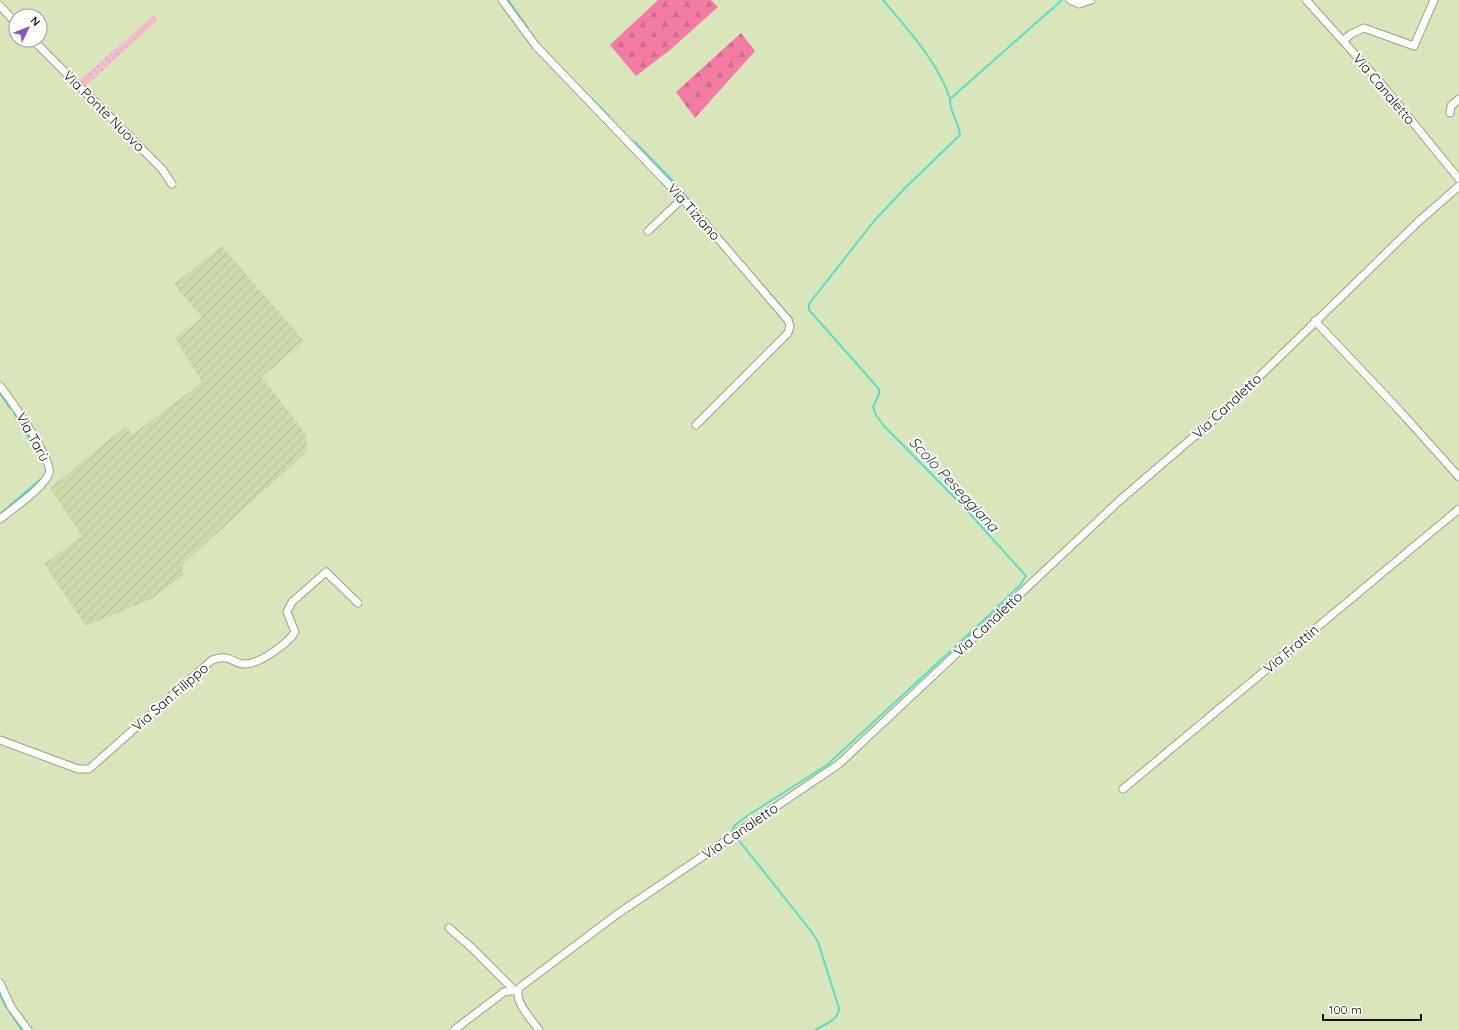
<svg xmlns="http://www.w3.org/2000/svg" width="1459" height="1030" font-family="Quicksand,sans-serif">
<style>
.industrial{fill:url(#industrial-furrows)}
.green{fill:url(#green-dots)}
.forest{fill:url(#forest-firs)}
.lines{fill:none;stroke-linecap:round;stroke-linejoin:round}
.stream{stroke:#59ddc8;stroke-width:2}
.minor-casing{stroke:#97a37b;stroke-width:9}
.minor{stroke:#fff;stroke-width:7}
.labels{text-anchor:middle;dominant-baseline:central;stroke-width:4;stroke-linejoin:round;paint-order:stroke}
.street-label{font-size:14px;fill:#0d1104;stroke:#fff}
.water-label{font-size:15px;font-style:italic;fill:#203c37;stroke:#fff}
</style>
<defs>
<pattern id="industrial-furrows" width="10" height="10" patternUnits="userSpaceOnUse"><rect width="10" height="10" fill="#ccdaaa"/><path d="M-1 1l2-2M0 10L10 0M9 11l2-2" fill="none" stroke="#aeba91"/></pattern>
<pattern id="green-dots" width="8" height="8" patternUnits="userSpaceOnUse"><rect width="8" height="8" fill="#f5bdcc"/><path d="M2 2h.1M6 6h.1" fill="none" stroke="#d1a1ae" stroke-width="1.8" stroke-linecap="round"/></pattern>
<pattern id="forest-firs" width="22" height="20" patternUnits="userSpaceOnUse"><rect width="22" height="20" fill="#f27ca2"/><path d="M5 1l3.5 6h-7zM16 11l3.5 6h-7z" fill="#ce6a8a"/></pattern>
</defs>
<rect width="100%" height="100%" fill="#d9e5bb"/>
<path class="industrial" d="M 222,246 L 304,341 L 262,377 L 306,435 L 308,451 L 182,565 L 184,575 L 151,599 L 86,626 L 44,564 L 82,536 L 50,488 L 126,426 L 132,435 L 202,382 L 175,338 L 202,318 L 174,284 Z"/>
<path class="green" d="M 154,15 L 158,20 L 83,88 L 78,82 Z"/>
<path class="forest" d="M 658,0 L 711,0 L 718,7 L 670,50 L 636,76 L 610,45 Z
M 741,33 L 755,51 L 695,118 L 676,92 Z"/>
<g class="lines">
<path class="stream" d="M 508,0 L 528,28
M 883,0 C 907,29 939,63 950,99
M 531,33 L 535,40
M 592,99 L 609,116
M 635,142 L 673,181
M 678,187 L 697,209
M 750,271 L 792,319
M 0,393 L 10,408
M 14,413 L 44,463
M 0,514 L 42,478
M 732,831 L 735,825 L 750,814 L 827,765 L 983,621 L 1020,585 L 1026,576 L 962,505 L 884,426 L 876,415 L 873,407 L 879,394 L 879,389 L 809,310 L 809,304 L 874,221 L 905,188 L 960,135 C 959,123 949,110 950,99 L 1062,0
M 737,838 L 811,931 L 818,942 L 839,1008 C 839,1020 824,1025 815,1030
M 0,995 L 6,1007
M 10,1013 L 22,1030"/>
<g class="minor-casing">
<path id="minor" d="M 502,0 L 536,46 L 696,213 L 788,320 L 790,326 L 788,333 L 696,425
M 1070,0 L 1079,4 L 1091,0
M 1306,0 L 1379,81 L 1459,179
M 0,6 L 16,23
M 33,40 L 162,169 L 172,184
M 1343,41 L 1351,34 L 1364,28 L 1414,46 L 1434,0
M 1450,113 L 1451,106 L 1459,99
M 648,231 L 682,199
M 1315,321 L 1400,411 L 1459,477
M 0,386 C 10,399 53,459 49,473 C 46,486 11,510 0,519
M 0,740 L 78,769 L 89,769 L 212,660 C 233,653 232,665 246,664 C 261,663 287,644 295,632 L 287,612 L 292,602 L 326,572 L 358,603
M 1123,789 L 1459,509
M 449,928 L 472,948 L 514,990
M 0,983 L 11,1007 L 28,1030
M 454,1030 L 504,992 L 518,990
M 539,1030 C 532,1020 513,1001 519,988 L 616,915 L 839,764 L 1119,501 L 1226,409 L 1418,222 L 1459,186"/>
</g>
<use href="#minor" class="minor"/>
</g>
<g class="labels">
<g class="street-label">
<text transform="translate(1384 89) rotate(50)">Via Canaletto</text>
<text transform="translate(104 111) rotate(45)">Via Ponte Nuovo</text>
<text transform="translate(694 212) rotate(48)">Via Tiziano</text>
<text transform="translate(1227 406) rotate(-43)">Via Canaletto</text>
<text transform="translate(33 437) rotate(61)">Via Tarù</text>
<text transform="translate(988 624) rotate(-43)">Via Canaletto</text>
<text transform="translate(1291 649) rotate(-40)">Via Frattin</text>
<text transform="translate(170 697) rotate(-41)">Via San Filippo</text>
<text transform="translate(740 831) rotate(-34)">Via Canaletto</text>
</g>
<g class="water-label">
<text transform="translate(954 484) rotate(47)">Scolo Peseggiana</text>
</g>
</g>
<g transform="translate(28 28) rotate(47)"><circle r="19" fill="#ffffff" stroke="#9ea09b"/>
<path d="M0-3L7 15L0 10L-7 15Z" fill="#8a55cd"/>
<text y="-6" font-size="11" font-weight="bold" text-anchor="middle" fill="#0d1104">N</text>
</g>
<path d="M1323 1014v6h98v-6" fill="none" stroke="#0d1104" stroke-width="2"/>
<text x="1329" y="1014" font-size="12" fill="#0d1104" stroke="#ffffff" stroke-width="3" paint-order="stroke">100 m</text>
</svg>
